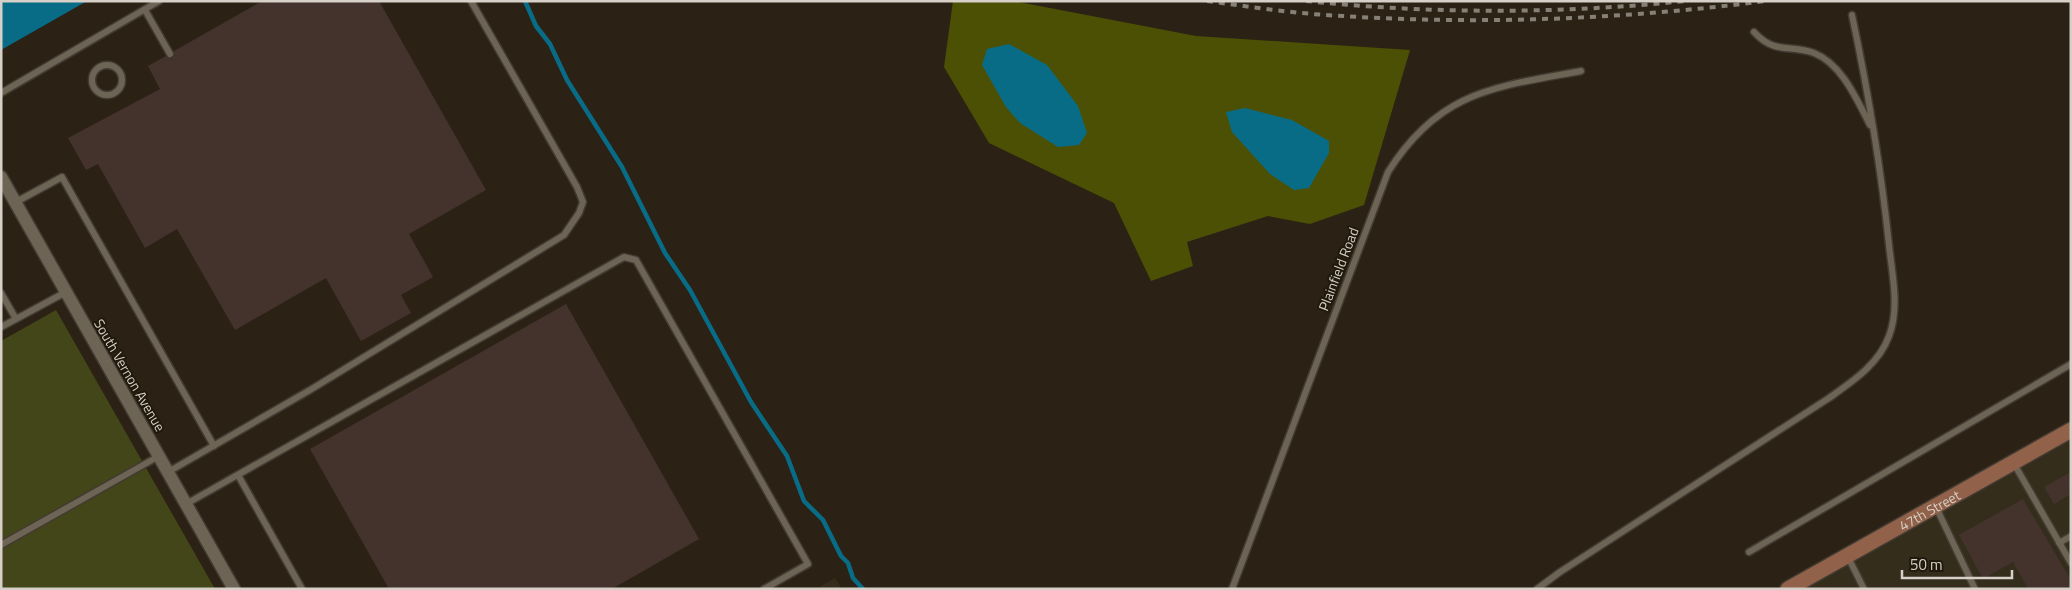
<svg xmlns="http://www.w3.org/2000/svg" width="2072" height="590" font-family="'Titillium Web',sans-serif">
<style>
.commercial{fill:#342d1c}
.green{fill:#434618}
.forest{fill:#4c5004}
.water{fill:#096c87}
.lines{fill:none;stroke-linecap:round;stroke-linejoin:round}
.stream{stroke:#096c87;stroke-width:4.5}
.building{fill:#43332c}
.service-casing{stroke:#423b32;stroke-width:9}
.minor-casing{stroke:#423b32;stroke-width:15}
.secondary-casing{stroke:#423b32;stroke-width:18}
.service{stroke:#6d6455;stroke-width:6}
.minor{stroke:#6d6455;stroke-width:12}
.secondary{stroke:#916249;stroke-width:15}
.rail{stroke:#878076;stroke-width:4;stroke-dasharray:6 6;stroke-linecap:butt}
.labels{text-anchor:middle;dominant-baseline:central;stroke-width:4;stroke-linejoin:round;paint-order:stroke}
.street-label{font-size:14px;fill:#d6d0c8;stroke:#21190c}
</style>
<rect width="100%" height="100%" fill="#2b2215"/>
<path class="commercial" d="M 2071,436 L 2071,589 L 1799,589 Z
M 835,578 L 842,589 L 816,589 Z"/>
<path class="green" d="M 56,310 L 215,589 L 1,589 L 1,341 Z"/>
<path class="forest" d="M 953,1 L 1014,1 L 1196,36 L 1410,50 L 1364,205 L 1310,224 L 1268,216 L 1187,242 L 1193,266 L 1151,281 L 1114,203 L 989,143 L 944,67 Z"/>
<path class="water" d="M 1,1 L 87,1 L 1,50 Z
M 1009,44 L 1047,65 L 1078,106 L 1087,133 L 1079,145 L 1058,147 L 1020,123 L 1006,107 L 982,65 L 987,49 Z
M 1245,108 L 1292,120 L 1329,141 L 1329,153 L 1309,188 L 1294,190 L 1270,174 L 1232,132 L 1226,112 Z"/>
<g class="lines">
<path class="stream" d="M 525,1 L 536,26 L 550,44 L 567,80 L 622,167 L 665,253 L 690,290 L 751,402 L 787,456 L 804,501 L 823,520 L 841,556 L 848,563 L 853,578 L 863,589"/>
</g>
<path class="building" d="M 262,1 L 379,1 L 486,190 L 409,234 L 433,277 L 401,295 L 411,313 L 361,341 L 326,278 L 235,330 L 177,229 L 145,248 L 98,164 L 86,170 L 68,138 L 160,89 L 148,66 L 166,56 L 172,59 L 174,51 Z
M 566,304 L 699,539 L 612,589 L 389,589 L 310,449 Z
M 2071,472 L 2071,494 L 2054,504 L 2044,487 Z
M 2023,499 L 2071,580 L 2071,589 L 2028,589 L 2013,562 L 1983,579 L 1959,535 Z"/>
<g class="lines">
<g class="service-casing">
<path id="service" d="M 145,10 L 170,54
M 1754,32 C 1775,55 1790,44 1814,53 C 1842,64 1857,100 1870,125
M92 80a15 15 0 1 1 30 0a15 15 0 1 1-30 0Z
M 1,93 L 159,1
M 16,202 L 62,177 L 214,446
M 1,293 L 16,319
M 1,327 L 66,292
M 2013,462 L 2071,563
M 168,472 L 310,390 L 564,235 L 579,213 L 583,202 L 577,187 L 471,1
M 238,475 L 302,589
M 186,504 L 624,257 L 636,260 L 808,564 L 764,589
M 1936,507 L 1975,589
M 2059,543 L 2071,536
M 1,545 L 159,456
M 1749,552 L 2071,364
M 1848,557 L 1864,589
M 1232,589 L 1388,172 C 1439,91 1494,87 1581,71
M 1537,589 L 1560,572 L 1829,398 C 1853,381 1879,364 1889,336 C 1900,307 1892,274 1889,245 C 1881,168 1868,91 1852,15"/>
</g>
<g class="minor-casing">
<path id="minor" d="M 1,177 L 234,589"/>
</g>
<g class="secondary-casing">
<g id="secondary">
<path id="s1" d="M 1788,589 L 2071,430"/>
</g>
</g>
<use href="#service" class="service"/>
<use href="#minor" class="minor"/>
<use href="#secondary" class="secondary"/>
<path class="rail" d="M 1207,1 C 1252,7 1297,14 1343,16 C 1484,25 1625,19 1766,1
M 1306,1 C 1433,14 1559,14 1685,1"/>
</g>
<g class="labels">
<g class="street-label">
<text transform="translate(1338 269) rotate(-69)">Plainfield Road</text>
<text transform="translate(130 375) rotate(60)">South Vernon Avenue</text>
<text stroke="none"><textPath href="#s1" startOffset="162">47th Street</textPath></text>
</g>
</g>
<rect width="2072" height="590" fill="none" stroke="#d6d0c8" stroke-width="5"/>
<path d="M1902 570v8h110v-8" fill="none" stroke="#d6d0c8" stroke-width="2.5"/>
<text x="1910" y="570" font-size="15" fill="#d6d0c8" stroke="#21190c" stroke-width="4" paint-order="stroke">50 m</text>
</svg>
